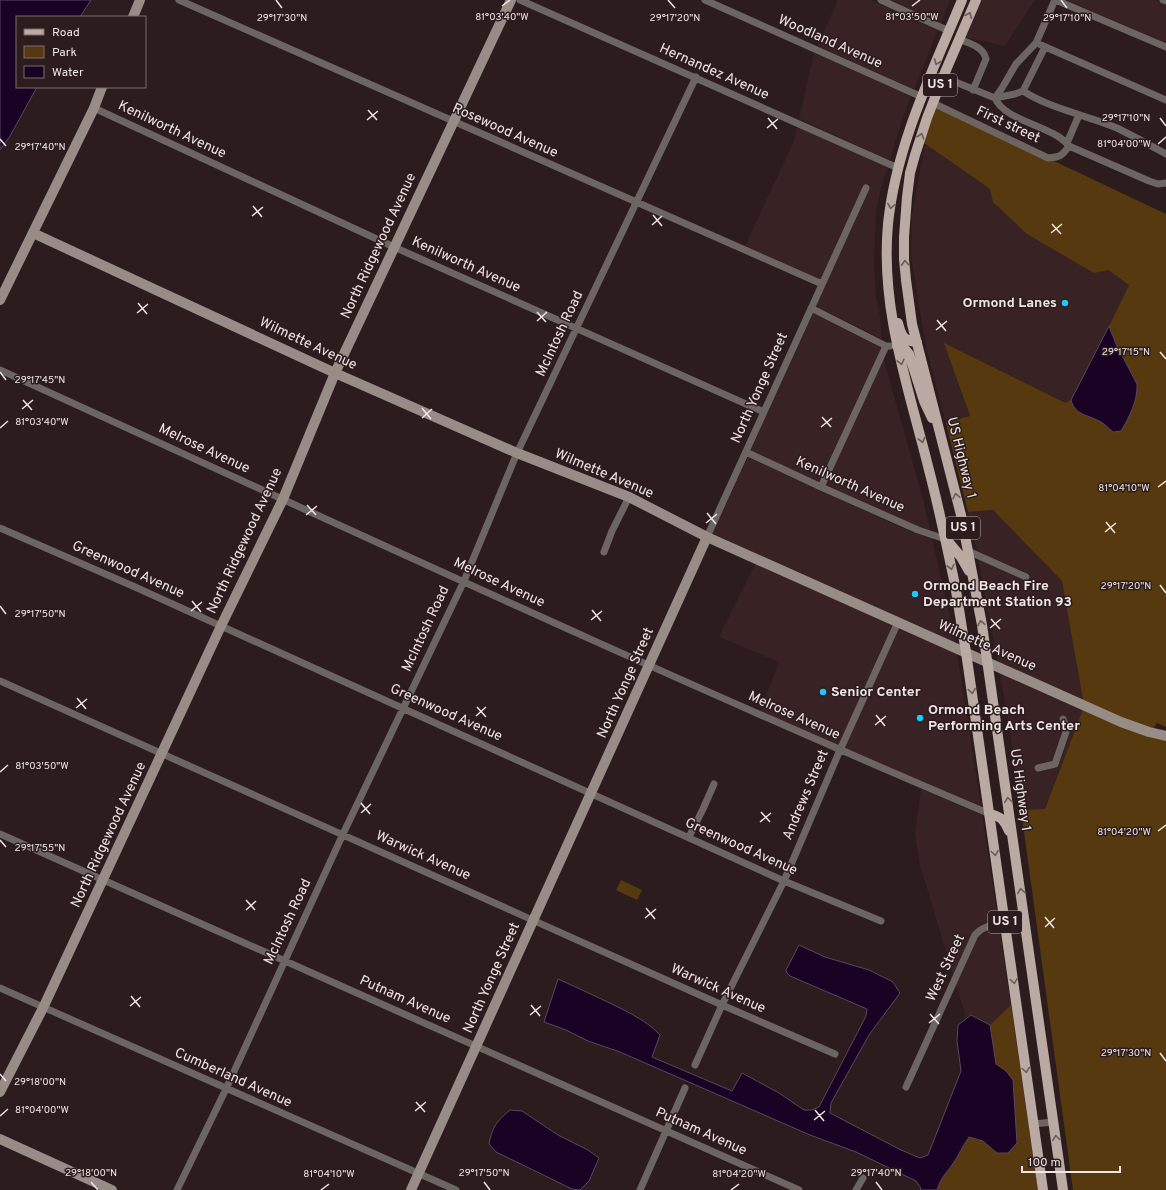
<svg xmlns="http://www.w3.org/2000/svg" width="1166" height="1190" font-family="Overpass,sans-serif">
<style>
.built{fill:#392224;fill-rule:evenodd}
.green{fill:#56390f}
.water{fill:#1a0225;stroke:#5a465f}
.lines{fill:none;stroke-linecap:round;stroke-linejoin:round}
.street{stroke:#6d6562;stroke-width:7}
.secondary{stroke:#988c87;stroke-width:10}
.primary{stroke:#baaaa3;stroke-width:10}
.oneway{stroke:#6c5c59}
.ticks{fill:none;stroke:#f0e5e5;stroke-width:1.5}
.poi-dot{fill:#1bc9fc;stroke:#2c1c1d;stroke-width:1.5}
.labels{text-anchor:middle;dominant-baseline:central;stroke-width:3;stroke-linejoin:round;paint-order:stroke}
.shield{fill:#2c1c1d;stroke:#b5a9a9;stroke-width:1}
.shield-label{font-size:13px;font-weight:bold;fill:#f0e5e5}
.street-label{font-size:14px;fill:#f0e5e5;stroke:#2c1c1d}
.poi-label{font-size:14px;font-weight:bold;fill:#f0e5e5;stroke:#2c1c1d;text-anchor:start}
.ticks-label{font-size:10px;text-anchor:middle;fill:#f0e5e5;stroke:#2c1c1d;stroke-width:3;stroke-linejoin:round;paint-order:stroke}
</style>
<rect width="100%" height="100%" fill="#2c1c1d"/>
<path class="built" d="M 838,0 L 871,0 L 938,30 L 914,89 L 817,46 Z
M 890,0 L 950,0 L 941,23 Z
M 979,0 L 1035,0 L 1005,46 L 964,37 Z
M 1067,0 L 1154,0 L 1166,5 L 1166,43 Z
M 814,53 L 911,96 L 903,117 L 890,160 L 799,119 Z
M 797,127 L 888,167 L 880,191 L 876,212 L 875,235 L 874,261 L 876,297 L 879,309 L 882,339 L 816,306 L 871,186 L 864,184 L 820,280 L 745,246 L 794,141 Z
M 925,144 L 1129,285 L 1071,400 L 1067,403 L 945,344 L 970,417 L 946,423 L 926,347 L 911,255 L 912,214 Z
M 813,313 L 881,348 L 819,482 L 751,450 Z
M 884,358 L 885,364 L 923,499 L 930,530 L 920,527 L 826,485 Z
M 748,457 L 816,489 L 916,534 L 932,538 L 956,643 L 712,535 Z
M 993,510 L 1062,581 L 1083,700 L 998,662 L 978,559 L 1027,582 L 1031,575 L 977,551 L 968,512 Z
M 756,563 L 893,624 L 838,746 L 760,711 L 779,662 L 719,637 Z
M 899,626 L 957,652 L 981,806 L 844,748 Z
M 999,671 L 1083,709 L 1045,809 L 1021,810 L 1008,719 ZM 1065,715 L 1070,730 L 1058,764 L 1055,767 L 1034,772 L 1034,765 L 1052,761 L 1063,730 L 1059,718 Z
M 921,789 L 982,815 L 998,920 L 982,925 L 976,929 L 972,934 L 953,975 L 920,865 L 915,834 Z
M 999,927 L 1011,1005 L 990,1025 L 971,1015 L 966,1018 L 956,985 L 978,937 L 981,933 L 990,929 Z"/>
<path class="green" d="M 936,105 L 1166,214 L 1166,727 L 1157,723 L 1153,729 L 1123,718 L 1083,700 L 1062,581 L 993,510 L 968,512 L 946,423 L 970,416 L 944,343 L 1066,403 L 1071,400 C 1075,416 1090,415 1101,422 C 1105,424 1109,429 1113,432 L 1137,384 L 1116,344 L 1109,326 L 1129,285 L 1108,270 L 1094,273 L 1027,234 L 993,202 L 990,189 L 924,143 L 926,130 Z
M 1083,709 L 1166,740 L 1166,1190 L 1073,1190 L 1021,810 L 1045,809 Z
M 621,880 L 642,890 L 637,900 L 616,890 Z
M 1011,1005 L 1038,1190 L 937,1190 C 941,1177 945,1175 952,1165 C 959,1156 963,1146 969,1137 L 983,1141 L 997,1153 L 1006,1071 L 996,1064 L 990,1025 Z"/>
<path class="water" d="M 0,0 L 91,0 L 80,17 L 17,17 L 17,87 L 37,87 L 10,136 L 0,150 Z
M 1109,326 L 1116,344 L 1137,384 C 1138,400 1129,418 1121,431 L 1113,432 C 1109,429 1105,424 1101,422 C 1090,415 1075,416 1071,400 Z
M 799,945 L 825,957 L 869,970 L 893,982 L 900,993 L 869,1035 L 831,1103 L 830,1113 L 901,1150 L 920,1158 L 928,1155 L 961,1071 L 957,1041 L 958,1025 L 971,1015 L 990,1025 L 996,1064 L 1006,1071 L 1013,1080 L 1017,1143 L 1008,1153 L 997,1153 L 983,1141 L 969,1137 C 962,1146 959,1156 952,1165 C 945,1175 941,1177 937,1190 L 920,1190 L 921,1188 L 916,1181 L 856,1152 L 810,1135 L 620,1052 L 588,1041 L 566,1030 L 544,1022 L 558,979 C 580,989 602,999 624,1010 C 637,1017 650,1024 660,1035 L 652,1057 L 732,1091 L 742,1073 L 779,1093 L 804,1110 L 812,1110 L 819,1107 L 866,1016 L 867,1009 L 790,976 L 787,973 L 786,970 Z
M 510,1110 L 522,1111 L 558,1135 L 588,1150 L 599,1158 L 589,1181 L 580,1190 L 572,1189 L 496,1152 L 489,1144 C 492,1127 497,1121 510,1110 Z"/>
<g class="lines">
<path class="street" d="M 179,0 L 822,284
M 520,0 L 898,168
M 705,0 L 922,97
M 881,0 L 949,31
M 1163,0 L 1166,1
M 959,39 C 970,44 983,46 986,59 L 973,90
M 1041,45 L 1166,100
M 1045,47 L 1023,91 C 1051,109 1086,115 1117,128 C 1133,136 1150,145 1166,154
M 943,77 L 995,98
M 995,98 L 1002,88 L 1016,64 L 1036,43 L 1054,2 L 1058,1 L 1166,47
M 995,98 C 1005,122 1053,125 1069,146 L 1149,181 L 1158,184 L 1166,183
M 995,98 L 1015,94 L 1023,91
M 933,103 L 1048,158 C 1060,157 1062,156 1069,146
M 94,108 L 394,247 L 764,412
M 1067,143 L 1079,115
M 811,308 L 886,346 L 890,346
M 0,370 C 329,520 657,673 990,814
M 746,452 L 821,487 L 918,530 L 945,539
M 821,487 L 886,346
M 0,528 L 135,587 L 784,881 L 881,921
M 707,537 L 866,188
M 968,551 L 1026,577
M 604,552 L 612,531 L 629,497
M 0,681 L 722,1005 L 835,1054
M 1038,768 L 1055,764 L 1067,729 L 1063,719
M 0,834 L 799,1190
M 689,837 L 703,809 L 714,784
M 0,988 L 456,1190
M 695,1065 L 722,1005 L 784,881 L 840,750 L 898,622
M 906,1087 L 975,935 C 982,926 994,925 1005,922
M 1034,1124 L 1053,1122
M 177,1190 L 226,1089 L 343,834 L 464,581 L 517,453 L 696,77
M 640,1190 L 685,1088
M 856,1190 L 863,1178"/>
<path class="secondary" d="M 133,17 L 140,0
M 33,233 L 335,373 L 517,453 L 629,497 L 707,537 L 1121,722 L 1149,732 L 1166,736
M 0,300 L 94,108 L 102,87
M 0,1092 L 43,1008 L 221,626 L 283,499 L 335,373 L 511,0
M 0,1139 L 112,1190
M 411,1190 L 707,537"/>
<path class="primary" d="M 962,0 C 932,73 896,145 888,224 C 880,309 909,389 929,470 C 939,508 947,547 955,585 C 959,607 962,630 966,652 L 1043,1190
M 976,0 L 943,77 L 927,118 L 915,155 L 910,173 L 907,197 L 904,237 L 904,259 L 906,280 L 912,324 L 961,515 L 982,625 L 1063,1190
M 898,323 C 901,335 903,341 917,342
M 897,346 L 904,348 L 909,354 L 924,401 L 932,418
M 946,539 L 961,557 L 969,571
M 990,814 C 1002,817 1004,820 1009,831"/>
</g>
<defs><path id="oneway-chevron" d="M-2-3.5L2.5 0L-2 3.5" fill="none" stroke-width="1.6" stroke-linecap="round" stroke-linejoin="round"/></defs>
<g class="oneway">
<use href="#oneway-chevron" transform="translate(969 15) rotate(-67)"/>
<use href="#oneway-chevron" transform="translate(937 62) rotate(112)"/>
<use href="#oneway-chevron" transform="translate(921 136) rotate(-71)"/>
<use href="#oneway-chevron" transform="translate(891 206) rotate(99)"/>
<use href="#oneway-chevron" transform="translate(905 263) rotate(-94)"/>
<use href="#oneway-chevron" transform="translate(901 362) rotate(76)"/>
<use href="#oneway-chevron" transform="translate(922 440) rotate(76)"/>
<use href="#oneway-chevron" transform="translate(956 496) rotate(-103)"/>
<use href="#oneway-chevron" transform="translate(951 567) rotate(78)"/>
<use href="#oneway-chevron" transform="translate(981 623) rotate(-100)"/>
<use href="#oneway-chevron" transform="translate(972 691) rotate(82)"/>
<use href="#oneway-chevron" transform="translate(1008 800) rotate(-98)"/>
<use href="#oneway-chevron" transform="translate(995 853) rotate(82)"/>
<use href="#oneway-chevron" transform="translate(1021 891) rotate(-98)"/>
<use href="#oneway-chevron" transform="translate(1014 981) rotate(82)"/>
<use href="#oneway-chevron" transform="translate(1026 1070) rotate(82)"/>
<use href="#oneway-chevron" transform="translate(1056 1138) rotate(-98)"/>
</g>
<path class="ticks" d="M 276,0 L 282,8M 668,0 L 675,8M 1061,0 L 1067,8M 502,6 L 510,0M 912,6 L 920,0M 368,110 L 377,120M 768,118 L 777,129M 1160,118 L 1166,126M 367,120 L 378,111M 767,128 L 778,119M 0,139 L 6,146M 1158,144 L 1166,137M 253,206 L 262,217M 653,215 L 662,226M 252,216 L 263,207M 1052,224 L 1061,234M 652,225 L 662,216M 1051,233 L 1062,224M 138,303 L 147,314M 537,312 L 546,322M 137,313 L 148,304M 937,320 L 946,331M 537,321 L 547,312M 936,330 L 947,321M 1160,352 L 1166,359M 0,372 L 6,380M 23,400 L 32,410M 422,408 L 431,419M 22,409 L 33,400M 822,417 L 831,427M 422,418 L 432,409M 821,427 L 832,418M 0,428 L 8,421M 1158,487 L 1166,481M 307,505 L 316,515M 707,513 L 716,524M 306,515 L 317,506M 1106,522 L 1115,533M 706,523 L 717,514M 1105,532 L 1116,523M 1160,585 L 1166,593M 192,601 L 201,612M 0,606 L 6,614M 592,610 L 601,621M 191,611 L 202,602M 991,619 L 1000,629M 591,620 L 602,611M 990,628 L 1001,619M 77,698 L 86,709M 477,707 L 486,717M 76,708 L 87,699M 876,715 L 885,726M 476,716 L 486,707M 875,725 L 886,716M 0,772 L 8,765M 361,803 L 370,814M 761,812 L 770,822M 361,813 L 371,804M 760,822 L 771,813M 1158,831 L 1166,825M 0,840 L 6,847M 246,900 L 255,910M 646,908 L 655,919M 246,910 L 256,901M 1045,917 L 1054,928M 645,918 L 656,909M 1045,927 L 1055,918M 131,996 L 140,1007M 531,1005 L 540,1016M 130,1006 L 141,997M 930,1014 L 939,1024M 530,1015 L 541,1006M 929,1023 L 940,1014M 1160,1053 L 1166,1061M 0,1074 L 6,1081M 416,1102 L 425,1112M 815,1110 L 824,1121M 415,1111 L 426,1102M 0,1116 L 8,1109M 814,1120 L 825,1111M 91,1182 L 98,1190M 484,1182 L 490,1190M 876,1182 L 882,1190M 321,1190 L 329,1184M 731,1190 L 739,1184"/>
<g class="poi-dot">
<circle cx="1065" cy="303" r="4"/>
<circle cx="915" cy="594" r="4"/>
<circle cx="823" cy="692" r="4"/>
<circle cx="920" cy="718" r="4"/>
</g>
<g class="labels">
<g class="shield">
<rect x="923" y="74" width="34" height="22" rx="3"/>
<rect x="946" y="517" width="34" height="22" rx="3"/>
<rect x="988" y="911" width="34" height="22" rx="3"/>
</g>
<g class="shield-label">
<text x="940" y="85">US 1</text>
<text x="963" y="528">US 1</text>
<text x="1005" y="922">US 1</text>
</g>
<g class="street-label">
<text transform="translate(830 42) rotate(24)">Woodland Avenue</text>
<text transform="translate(714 72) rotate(24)">Hernandez Avenue</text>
<text transform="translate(1008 125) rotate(25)">First street</text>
<text transform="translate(172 130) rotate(25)">Kenilworth Avenue</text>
<text transform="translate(505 131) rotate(24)">Rosewood Avenue</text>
<text transform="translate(379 246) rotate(-65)">North Ridgewood Avenue</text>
<text transform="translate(466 265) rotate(24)">Kenilworth Avenue</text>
<text transform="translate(560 334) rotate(-65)">McIntosh Road</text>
<text transform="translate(308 344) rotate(25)">Wilmette Avenue</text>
<text transform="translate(760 388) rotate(-66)">North Yonge Street</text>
<text transform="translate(204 449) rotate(25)">Melrose Avenue</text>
<text transform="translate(961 458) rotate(76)">US Highway 1</text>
<text transform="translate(604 474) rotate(23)">Wilmette Avenue</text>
<text transform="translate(850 485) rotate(24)">Kenilworth Avenue</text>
<text transform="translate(245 541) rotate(-65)">North Ridgewood Avenue</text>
<text transform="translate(128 570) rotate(24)">Greenwood Avenue</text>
<text transform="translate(499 583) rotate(25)">Melrose Avenue</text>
<text transform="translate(426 629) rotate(-65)">McIntosh Road</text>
<text transform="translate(987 646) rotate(24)">Wilmette Avenue</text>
<text transform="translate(626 683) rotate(-66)">North Yonge Street</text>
<text transform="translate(446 713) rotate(24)">Greenwood Avenue</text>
<text transform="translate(794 716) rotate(24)">Melrose Avenue</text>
<text transform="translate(1020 790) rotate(82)">US Highway 1</text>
<text transform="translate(806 795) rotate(-67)">Andrews Street</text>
<text transform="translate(109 835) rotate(-65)">North Ridgewood Avenue</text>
<text transform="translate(741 847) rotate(24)">Greenwood Avenue</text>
<text transform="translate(423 856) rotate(24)">Warwick Avenue</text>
<text transform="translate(288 922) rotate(-65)">McIntosh Road</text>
<text transform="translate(946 968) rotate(-65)">West Street</text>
<text transform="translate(492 978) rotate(-66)">North Yonge Street</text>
<text transform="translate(718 989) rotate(24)">Warwick Avenue</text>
<text transform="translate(405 1000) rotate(24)">Putnam Avenue</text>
<text transform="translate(233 1078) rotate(24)">Cumberland Avenue</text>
<text transform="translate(701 1132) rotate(24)">Putnam Avenue</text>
</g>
<g class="poi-label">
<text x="1057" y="303" text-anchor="end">Ormond Lanes</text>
<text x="923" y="586">Ormond Beach Fire<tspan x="923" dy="16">Department Station 93</tspan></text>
<text x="831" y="692">Senior Center</text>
<text x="928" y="710">Ormond Beach<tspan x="928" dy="16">Performing Arts Center</tspan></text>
</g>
</g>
<g class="ticks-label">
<text x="502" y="20">81°03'40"W</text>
<text x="912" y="20">81°03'50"W</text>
<text x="282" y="21">29°17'30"N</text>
<text x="675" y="21">29°17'20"N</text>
<text x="1067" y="21">29°17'10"N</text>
<text x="1126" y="121">29°17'10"N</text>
<text x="1124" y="147">81°04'00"W</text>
<text x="40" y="150">29°17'40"N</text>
<text x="1126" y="355">29°17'15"N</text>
<text x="40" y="383">29°17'45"N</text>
<text x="42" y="425">81°03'40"W</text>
<text x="1124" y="491">81°04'10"W</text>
<text x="1126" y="589">29°17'20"N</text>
<text x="40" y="617">29°17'50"N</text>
<text x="42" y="769">81°03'50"W</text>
<text x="1124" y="835">81°04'20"W</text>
<text x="40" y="851">29°17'55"N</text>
<text x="1126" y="1056">29°17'30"N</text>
<text x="40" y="1085">29°18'00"N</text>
<text x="42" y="1113">81°04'00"W</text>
<text x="91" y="1176">29°18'00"N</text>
<text x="484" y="1176">29°17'50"N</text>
<text x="876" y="1176">29°17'40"N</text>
<text x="329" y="1177">81°04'10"W</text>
<text x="739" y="1177">81°04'20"W</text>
</g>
<rect x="16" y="16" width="130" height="72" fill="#2c1c1d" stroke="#7a6c6d"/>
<rect x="24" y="29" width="20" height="6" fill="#baaaa3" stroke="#7a6c6d"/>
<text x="52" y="36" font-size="12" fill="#f0e5e5">Road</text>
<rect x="24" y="46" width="20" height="12" fill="#56390f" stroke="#7a6c6d"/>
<text x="52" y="56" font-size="12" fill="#f0e5e5">Park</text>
<rect x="24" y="66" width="20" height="12" fill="#1a0225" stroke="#7a6c6d"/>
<text x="52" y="76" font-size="12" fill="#f0e5e5">Water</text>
<path d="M1022 1166v6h98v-6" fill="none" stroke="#f0e5e5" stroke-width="2"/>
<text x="1028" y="1166" font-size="12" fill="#f0e5e5" stroke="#2c1c1d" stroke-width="3" paint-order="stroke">100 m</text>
</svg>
